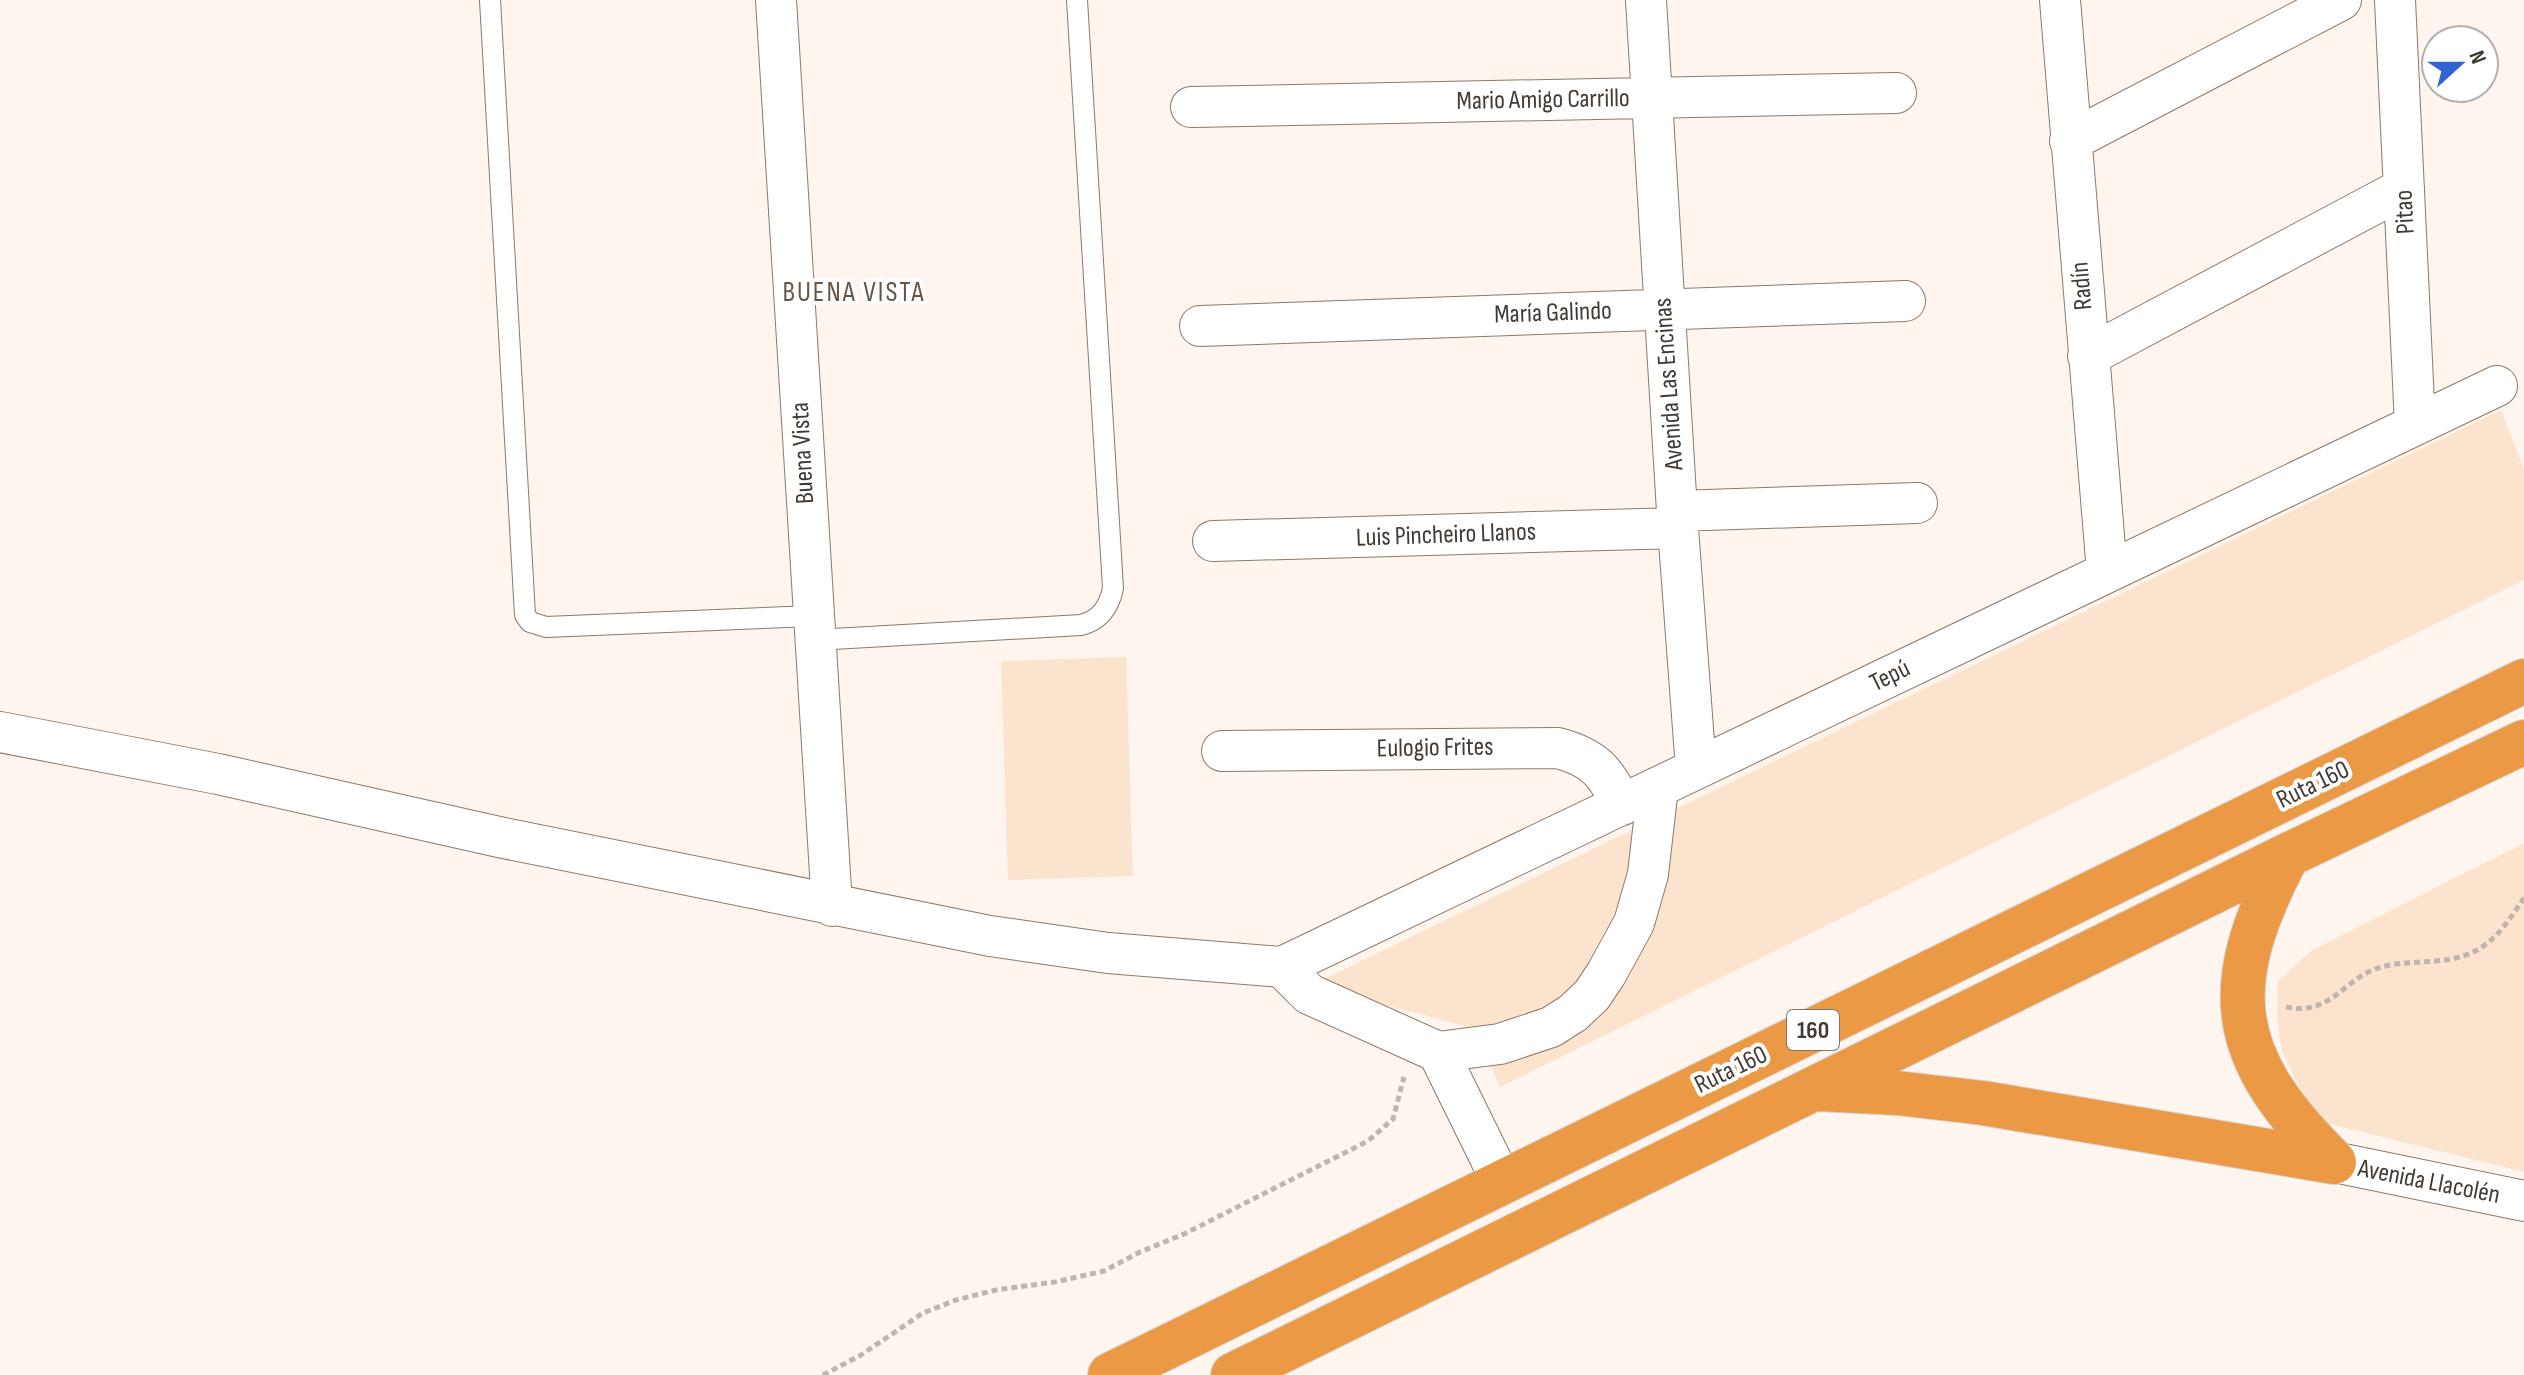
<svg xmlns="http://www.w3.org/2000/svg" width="2524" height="1375" font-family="'Sofia Sans Condensed',sans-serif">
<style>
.green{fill:#fce3cd}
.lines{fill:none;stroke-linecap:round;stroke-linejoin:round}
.service-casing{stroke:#8d7968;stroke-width:22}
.minor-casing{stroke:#8d7968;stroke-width:42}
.motorway-casing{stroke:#d6d4d2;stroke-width:46}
.path{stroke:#beb5ae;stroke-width:5;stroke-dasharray:6 4;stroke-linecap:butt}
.service{stroke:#fff;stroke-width:20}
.minor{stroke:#fff;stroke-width:40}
.motorway{stroke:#ec9946;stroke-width:44}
.labels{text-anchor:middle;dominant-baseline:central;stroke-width:8;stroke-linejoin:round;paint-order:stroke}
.shield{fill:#fff;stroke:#7b7570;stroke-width:2}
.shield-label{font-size:24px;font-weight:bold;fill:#433a33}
.street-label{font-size:26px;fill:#433a33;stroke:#fff}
.neighbourhood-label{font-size:28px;letter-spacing:2px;fill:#665444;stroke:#fff}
</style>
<rect width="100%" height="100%" fill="#fef5ee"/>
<path class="green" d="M 2501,410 L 2524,470 L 2524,580 L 1500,1087 L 1475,1029 L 1331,990 L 1324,979 Z
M 1126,657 L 1133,876 L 1008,880 L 1001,661 Z
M 2524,843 L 2524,1172 L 2326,1123 L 2301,1091 L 2282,1051 L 2277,1019 L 2278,981 L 2311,951 Z"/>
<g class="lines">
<g class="service-casing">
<path id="service" d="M 490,0 L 525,615 L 530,622 L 546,627 L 813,616
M 815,640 L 1081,625 C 1100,620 1109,608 1113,588 L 1077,0"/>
</g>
<g class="minor-casing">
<path id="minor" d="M 776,0 L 832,906
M 1646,0 L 1678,528 L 1696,769
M 2060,0 L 2107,572
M 2395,0 L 2415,425
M 1191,107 L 1896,93
M 2070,141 L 2341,0
M 1200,326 L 1905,301
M 2088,356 L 2404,188
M 1677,511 L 1917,503
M 1213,541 L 1678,528
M 0,732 L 218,774 L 499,837 L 990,936 L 1108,953 L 1282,967 L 1309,994 L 1438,1052 L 1500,1044 L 1551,1027 L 1573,1013 L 1592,995 L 1606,974 L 1634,923 L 1648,874 L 1658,787
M 1222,751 L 1558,748 C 1595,758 1606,772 1622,805
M 1282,967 L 2497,386
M 1438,1052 L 1502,1182
M 2334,1162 L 2524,1201"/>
</g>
<g class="motorway-casing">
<path id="motorway" d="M 2288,855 C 2217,988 2227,1057 2334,1162
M 1818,1089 L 1897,1093 L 1983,1103 L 2334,1162
M 1110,1375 L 2524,681
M 1233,1375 L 2288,855 L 2524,742"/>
</g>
<path class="path" d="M 2286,1007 C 2329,1016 2342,982 2375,969 C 2408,957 2447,968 2479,949 C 2499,937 2511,917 2524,898
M 823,1375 L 861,1355 L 923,1313 L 956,1300 L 996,1290 L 1055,1282 L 1104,1271 L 1140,1252 L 1184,1234 L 1368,1141 L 1393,1119 L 1404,1077"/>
<use href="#service" class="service"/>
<use href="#minor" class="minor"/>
<use href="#motorway" class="motorway"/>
</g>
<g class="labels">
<rect class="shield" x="1787" y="1010" width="52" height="40" rx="6"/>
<g class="shield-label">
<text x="1813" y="1030">160</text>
</g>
<g class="street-label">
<text transform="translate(1543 100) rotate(-1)">Mario Amigo Carrillo</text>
<text transform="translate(2405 212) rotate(-93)">Pitao</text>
<text transform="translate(2082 286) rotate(-95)">Radín</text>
<text transform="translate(1553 313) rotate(-2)">María Galindo</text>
<text transform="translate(1669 384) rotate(-94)">Avenida Las Encinas</text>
<text transform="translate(803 453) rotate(-93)">Buena Vista</text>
<text transform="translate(1446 535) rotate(-2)">Luis Pincheiro Llanos</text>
<text transform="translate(1890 676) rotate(-26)">Tepú</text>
<text transform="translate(1435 748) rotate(-1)">Eulogio Frites</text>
<text transform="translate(2313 785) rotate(-26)">Ruta 160</text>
<text transform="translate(1731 1070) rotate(-26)">Ruta 160</text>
<text transform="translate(2429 1182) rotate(11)">Avenida Llacolén</text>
</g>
<g class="neighbourhood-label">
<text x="854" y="292">BUENA VISTA</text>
</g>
</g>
<g transform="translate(2460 64) rotate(69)"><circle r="38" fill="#ffffff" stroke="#b4b0ad" stroke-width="2"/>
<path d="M0-6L14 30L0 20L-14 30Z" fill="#3163d2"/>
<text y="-12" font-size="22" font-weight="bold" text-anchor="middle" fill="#433a33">N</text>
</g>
</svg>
